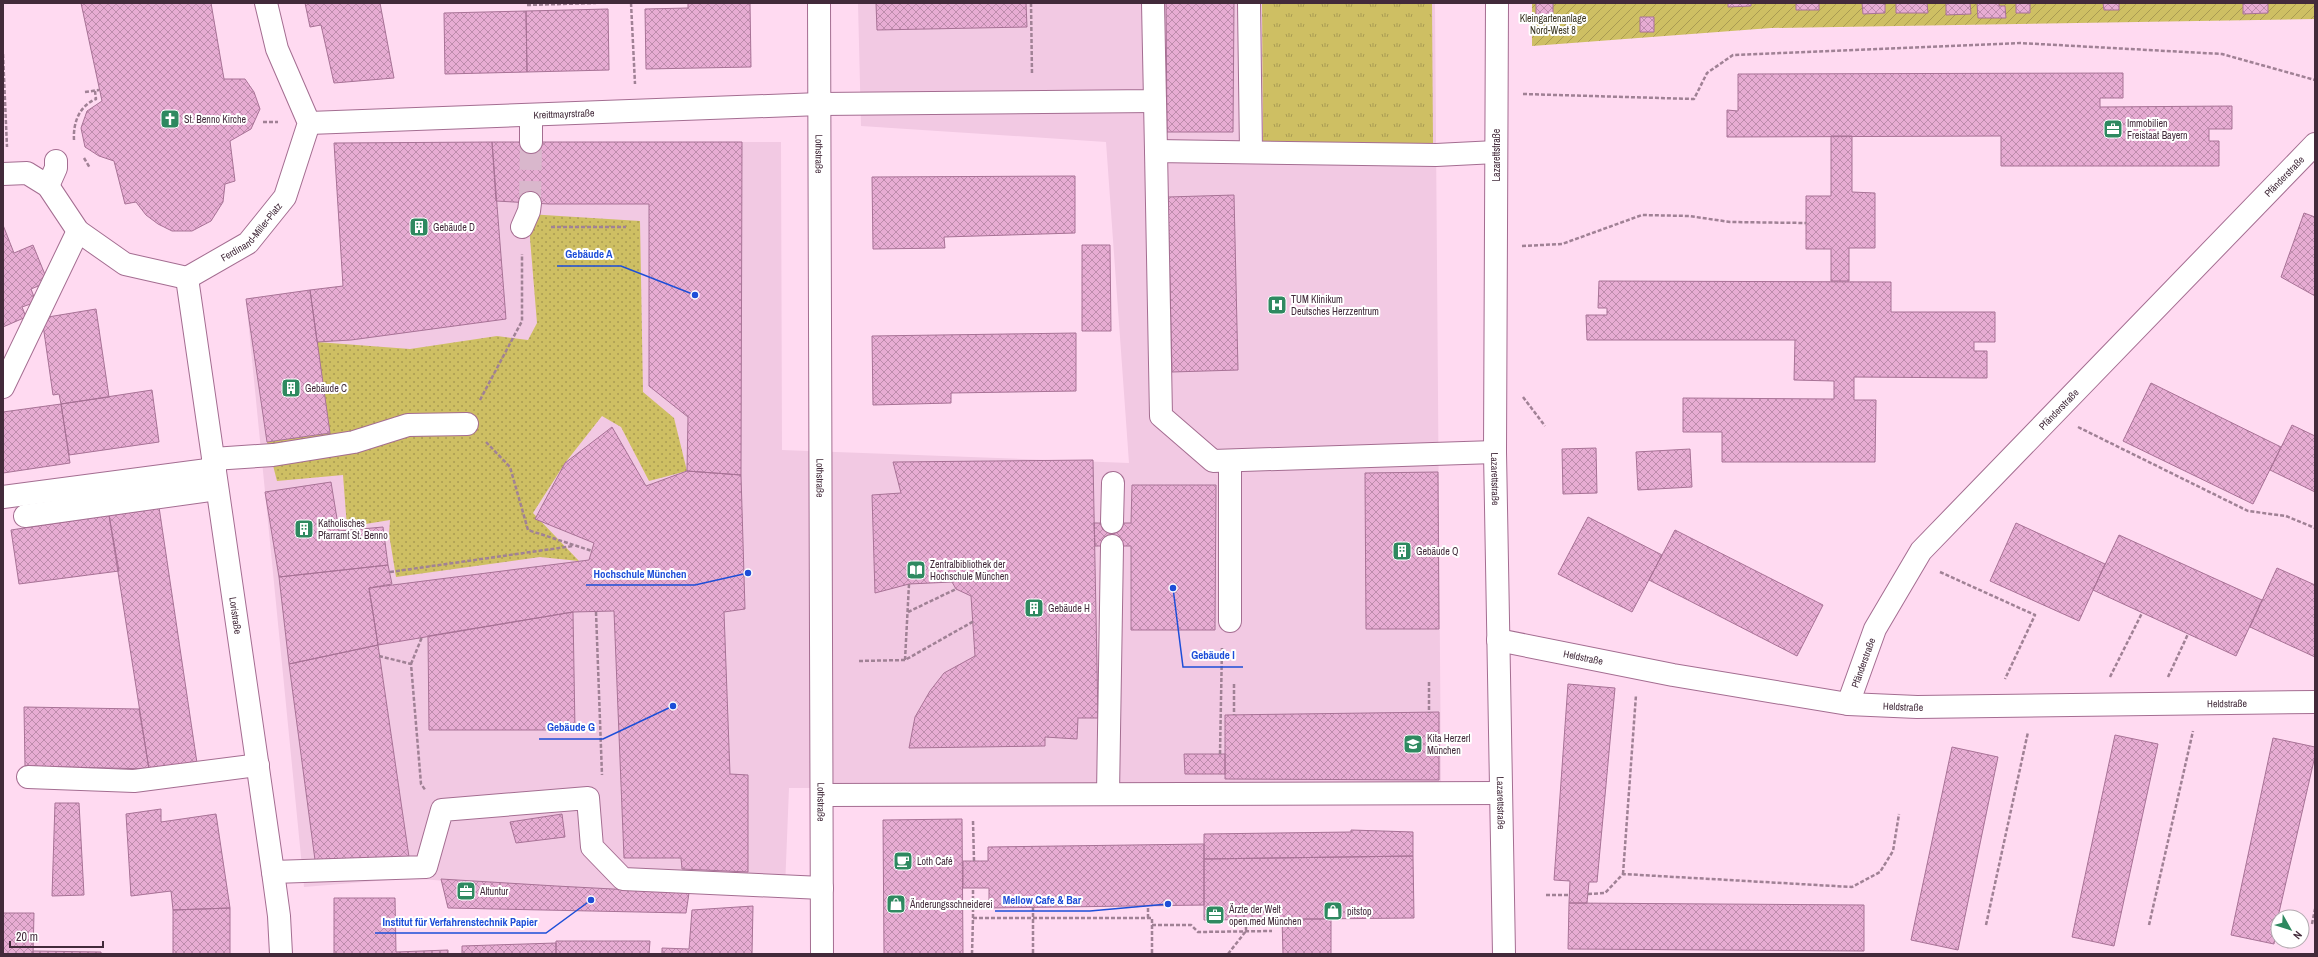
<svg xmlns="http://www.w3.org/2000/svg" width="2318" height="957" font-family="'Archivo Narrow',sans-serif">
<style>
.built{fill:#f2c9e3}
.grass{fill:url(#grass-tufts)}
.park{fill:url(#park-dots)}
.garden{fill:url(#garden-furrows)}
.building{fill:url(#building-cross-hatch);stroke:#a87296}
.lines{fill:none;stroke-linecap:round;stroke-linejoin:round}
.minor-tunnel{stroke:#d9b7cc;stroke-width:22;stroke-dasharray:22 11;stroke-linecap:butt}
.minor-casing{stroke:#a46d91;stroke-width:24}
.path{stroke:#a08195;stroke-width:2.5;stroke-dasharray:4 2;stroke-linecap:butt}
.minor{stroke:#fff;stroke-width:22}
.labels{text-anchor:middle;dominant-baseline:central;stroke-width:4;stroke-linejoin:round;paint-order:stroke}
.park-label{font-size:10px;fill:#38341f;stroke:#fff}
.street-label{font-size:10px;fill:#422a3a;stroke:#fff}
.poi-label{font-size:10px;fill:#422a3a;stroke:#fff;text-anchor:start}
.leader{fill:none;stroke:#1d4ed8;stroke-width:1.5}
.callout-dot{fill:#1d4ed8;stroke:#fff;stroke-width:1.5}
.callout-label{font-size:11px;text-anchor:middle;font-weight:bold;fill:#1d4ed8;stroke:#fff;stroke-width:4;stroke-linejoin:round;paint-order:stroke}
</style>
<defs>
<pattern id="grass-tufts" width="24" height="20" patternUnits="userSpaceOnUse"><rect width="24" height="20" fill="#cebf63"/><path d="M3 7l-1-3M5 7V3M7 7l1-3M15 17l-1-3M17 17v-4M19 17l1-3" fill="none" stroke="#a99b53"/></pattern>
<pattern id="park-dots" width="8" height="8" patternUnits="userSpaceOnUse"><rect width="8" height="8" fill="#cebf63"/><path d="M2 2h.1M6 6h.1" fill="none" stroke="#a99b53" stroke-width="1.8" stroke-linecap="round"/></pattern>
<pattern id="garden-furrows" width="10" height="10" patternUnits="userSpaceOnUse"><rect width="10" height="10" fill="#cebf63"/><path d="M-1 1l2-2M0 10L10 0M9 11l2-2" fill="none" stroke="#a99b53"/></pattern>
<pattern id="building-cross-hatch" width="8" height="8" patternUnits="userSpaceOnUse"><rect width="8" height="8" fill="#e7acd3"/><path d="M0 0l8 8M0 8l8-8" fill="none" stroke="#bd8cac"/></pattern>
</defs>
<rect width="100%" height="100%" fill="#ffdaf1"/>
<path class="built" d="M 858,3 L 1435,3 L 1441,787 L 789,788 L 785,888 L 607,896 L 412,878 L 304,887 L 246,299 L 343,286 L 334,143 L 781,142 L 782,450 L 1129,463 L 1106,142 L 861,126 Z"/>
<path class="grass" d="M 1262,3 L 1432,3 L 1433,144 L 1263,147 Z"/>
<path class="park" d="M 528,214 L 640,221 L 643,392 L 674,418 L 687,471 L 649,481 L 621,427 L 602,416 L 565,463 L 533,513 L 579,561 L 540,557 L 396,577 L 389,534 L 390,520 L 347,527 L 343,475 L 277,481 L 267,442 L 330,433 L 317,342 L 410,349 L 497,336 L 528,340 L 537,323 Z"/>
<path class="garden" d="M 1532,3 L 2315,3 L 2315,19 L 1771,28 L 1532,46 Z"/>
<path class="building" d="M 81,3 L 211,3 L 224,79 L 245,79 L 254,92 L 260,109 L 251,129 L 230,141 L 235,181 L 225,184 L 223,202 L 211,221 L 192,231 L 172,231 L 158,224 L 146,215 L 136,202 L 125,204 L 114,161 L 99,156 L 85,147 L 81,128 L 87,111 L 102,101 Z
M 305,3 L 380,3 L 394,78 L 334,83 L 321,25 L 310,27 Z
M 688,3 L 750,3 L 751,67 L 646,69 L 645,9 L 688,8 Z
M 876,3 L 1026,3 L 1027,27 L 877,30 Z
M 1166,3 L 1234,3 L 1233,132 L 1167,132 Z
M 1536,3 L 1553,3 L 1553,18 L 1536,18 Z
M 1728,3 L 1751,3 L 1751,6 L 1728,7 Z
M 1796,3 L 1819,3 L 1819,10 L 1796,10 Z
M 1862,3 L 1885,3 L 1885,13 L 1863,14 Z
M 1896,3 L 1927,3 L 1928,13 L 1896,13 Z
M 1946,3 L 1970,3 L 1971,14 L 1946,15 Z
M 1977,3 L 1999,3 L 1999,6 L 2005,6 L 2006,18 L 1978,18 Z
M 2016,3 L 2030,3 L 2030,13 L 2016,13 Z
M 2103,3 L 2119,3 L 2119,10 L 2104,10 Z
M 2243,3 L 2268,3 L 2268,13 L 2243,14 Z
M 608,9 L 609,70 L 527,72 L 526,11 Z
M 526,11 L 527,72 L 445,74 L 444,13 Z
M 1640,17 L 1654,17 L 1654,32 L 1640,32 Z
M 2123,73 L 2123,98 L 2100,98 L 2100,107 L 2232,106 L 2232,129 L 2209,129 L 2209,141 L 2219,141 L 2219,166 L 2001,166 L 2001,136 L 1727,137 L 1727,110 L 1738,111 L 1738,74 Z
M 1831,136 L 1852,136 L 1852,192 L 1875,193 L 1875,248 L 1849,248 L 1849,281 L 1831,281 L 1831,249 L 1806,249 L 1806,196 L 1831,196 Z
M 492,142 L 742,142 L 741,475 L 687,471 L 688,417 L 649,386 L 649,204 L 549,204 L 496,201 Z
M 492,142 L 506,319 L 351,340 L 317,342 L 310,290 L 343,286 L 334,143 Z
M 1075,176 L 1075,233 L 944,237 L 945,248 L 873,249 L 872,177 Z
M 1234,195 L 1238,370 L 1172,372 L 1168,197 Z
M 2304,213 L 2315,217 L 2315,296 L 2281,277 Z
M 3,225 L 14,253 L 33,245 L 48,282 L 31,289 L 36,302 L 22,307 L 26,317 L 3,327 Z
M 1082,245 L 1110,245 L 1111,331 L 1082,331 Z
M 1599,281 L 1891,282 L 1891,312 L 1995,312 L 1995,342 L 1974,342 L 1974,351 L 1987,351 L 1987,378 L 1854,377 L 1854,400 L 1876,400 L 1875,462 L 1722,462 L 1722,432 L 1683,432 L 1683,398 L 1834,399 L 1834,381 L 1794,380 L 1795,340 L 1587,340 L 1586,315 L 1607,315 L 1607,308 L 1598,308 Z
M 310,290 L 330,433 L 267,442 L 246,299 Z
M 96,309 L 109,397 L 61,404 L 59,394 L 53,395 L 42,318 Z
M 1076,333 L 1076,391 L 951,393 L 951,403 L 873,405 L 872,336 Z
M 2151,383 L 2281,447 L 2253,504 L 2123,441 Z
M 152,390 L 159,442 L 69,455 L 61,404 Z
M 61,404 L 70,463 L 3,473 L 3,412 Z
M 2292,425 L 2315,436 L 2315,492 L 2270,470 Z
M 612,427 L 646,486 L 687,471 L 741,475 L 745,609 L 724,612 L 730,774 L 748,775 L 748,872 L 682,869 L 681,858 L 624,858 L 614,611 L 573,612 L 378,645 L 369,588 L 589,560 L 594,543 L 535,519 L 565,463 Z
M 1596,448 L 1597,493 L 1563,494 L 1562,449 Z
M 1690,449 L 1692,487 L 1638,490 L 1636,452 Z
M 1093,460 L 1098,718 L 1078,718 L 1077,739 L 1045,737 L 1045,746 L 909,748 L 915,717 L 930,691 L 944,673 L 975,656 L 971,596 L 956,589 L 952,582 L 909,584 L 875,593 L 872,495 L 901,493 L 893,462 Z
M 1438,472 L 1439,629 L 1366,629 L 1365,473 Z
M 331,482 L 339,531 L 383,527 L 388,565 L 279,577 L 265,492 Z
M 1132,485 L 1216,485 L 1215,630 L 1131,630 L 1131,546 L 1095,546 L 1094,523 L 1131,523 Z
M 159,507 L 197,763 L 149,769 L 109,515 Z
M 109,515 L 119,571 L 19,584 L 11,530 Z
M 1588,517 L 1662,555 L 1632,612 L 1558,574 Z
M 2016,523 L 2105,564 L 2079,621 L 1990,581 Z
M 1675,530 L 1823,605 L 1797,656 L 1649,580 Z
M 2119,535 L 2262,600 L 2236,656 L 2093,590 Z
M 388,565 L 392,584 L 369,588 L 378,645 L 289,664 L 279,577 Z
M 2277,568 L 2315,585 L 2315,657 L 2250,627 Z
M 573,612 L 575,730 L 429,730 L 428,636 Z
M 378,645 L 409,857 L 315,860 L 289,664 Z
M 1568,684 L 1615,688 L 1597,882 L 1589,882 L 1587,903 L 1569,903 L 1570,881 L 1554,880 Z
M 24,707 L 139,709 L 149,769 L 25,766 Z
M 1439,712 L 1439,780 L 1225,779 L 1225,715 Z
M 2115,735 L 2158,744 L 2114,946 L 2072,937 Z
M 2273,738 L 2315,747 L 2315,756 L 2278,917 L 2274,944 L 2231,935 Z
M 1952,747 L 1998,757 L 1958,950 L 1911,940 Z
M 1184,754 L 1225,754 L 1225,774 L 1185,774 Z
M 55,803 L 79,803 L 84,895 L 52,896 Z
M 161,809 L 161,822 L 216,814 L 230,908 L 173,910 L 171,891 L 131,896 L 126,814 Z
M 562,814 L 565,837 L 516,843 L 510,822 Z
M 962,819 L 963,954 L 884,954 L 883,820 Z
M 1351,830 L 1413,832 L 1413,856 L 1204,859 L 1204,834 L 1351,832 Z
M 1204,844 L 1204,905 L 989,908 L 989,888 L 963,888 L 963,861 L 988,861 L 988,847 Z
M 1413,856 L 1414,918 L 1204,920 L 1204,859 Z
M 441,879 L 556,886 L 689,893 L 686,913 L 448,908 Z
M 334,898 L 395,898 L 396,952 L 448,950 L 448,954 L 334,954 Z
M 1569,903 L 1864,905 L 1864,951 L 1568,949 Z
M 753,906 L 752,954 L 662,954 L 662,948 L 689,949 L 692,910 Z
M 230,908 L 230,954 L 173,954 L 173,910 Z
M 3,913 L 34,913 L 33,954 L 3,954 Z
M 1282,919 L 1331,919 L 1331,954 L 1283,954 Z
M 556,941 L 650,941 L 649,954 L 556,954 Z
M 556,943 L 556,954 L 462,954 L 462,946 Z
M 33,951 L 101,952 L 101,954 L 33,954 Z"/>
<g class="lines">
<path class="minor-tunnel" d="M 530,203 L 531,142"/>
<g class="minor-casing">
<g id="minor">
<path id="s1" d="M 819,3 L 822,954"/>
<path d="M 1249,3 L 1251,152"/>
<path id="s2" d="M 1497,3 L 1495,452 L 1504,954"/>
<path d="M 1155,101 L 1156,151"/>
<path id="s3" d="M 309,123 L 820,104 L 1155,101 L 1153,3"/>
<path d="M 531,142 L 531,115"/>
<path id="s4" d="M 3,174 L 27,173 L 48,186 L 78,231 L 125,264 L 187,278 L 248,243 L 285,197 L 309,123 L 277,49 L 266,3"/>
<path d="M 48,186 L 56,168 L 56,161"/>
<path d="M 522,227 L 529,211 L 530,203"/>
<path id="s5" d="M 187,278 L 273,872 L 279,916 L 281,954"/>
<path d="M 3,387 L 78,231"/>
<path d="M 1495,452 L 1213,461 L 1161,416 L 1156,151 L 1436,155 L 1496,152"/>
<path d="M 213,459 L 273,455 L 354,442 L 408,425 L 467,424"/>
<path d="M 3,497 L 215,469"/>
<path d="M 25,516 L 217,489"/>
<path d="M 1112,522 L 1113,483"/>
<path d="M 1230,621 L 1230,461"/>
<path id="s6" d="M 1498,640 L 1673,675 L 1848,704 L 1917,707 L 2315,702"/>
<path id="s7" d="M 1848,704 L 1875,629 L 1921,551 L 2315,144"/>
<path d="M 28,777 L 134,781 L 258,765"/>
<path d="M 1108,794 L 1112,546"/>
<path d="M 822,795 L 1500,793"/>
<path d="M 273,872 L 426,867 L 442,810 L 588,798 L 592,847 L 623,879 L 822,888"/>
</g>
</g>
<path class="path" d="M 631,3 L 635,84
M 1031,3 L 1032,74
M 527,5 L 596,3
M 3,54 L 7,147
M 85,92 L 99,90
M 1523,94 L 1694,99 L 1707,73 L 1733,55 L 2020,43 L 2222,54 L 2315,80
M 263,122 L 278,122
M 74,140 C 73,123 79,106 96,99 L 95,91
M 84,158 L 90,168
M 551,227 L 626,227
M 1522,246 L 1562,244 L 1642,215 L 1689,216 L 1730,222 L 1806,223
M 1523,397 L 1545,426
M 480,400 L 522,321 L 522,254
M 2078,427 L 2248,511 L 2286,516 L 2315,528
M 486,442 L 510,467 L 528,530 L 592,551
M 390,572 L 573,546
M 1940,572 L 2035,615 L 2005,679
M 596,612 L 602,775
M 908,612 L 956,589
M 379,656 L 411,664 L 421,784 L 426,791
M 905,660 L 909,584
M 859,661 L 905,660 L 974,621
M 411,664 L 422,637
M 2110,677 L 2142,613
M 2168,677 L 2188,634
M 1429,682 L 1429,713
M 1234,684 L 1234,715
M 1220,754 L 1222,646
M 973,821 L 974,861
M 1623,874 L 1636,695
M 1588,894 L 1605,893 L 1623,874 L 1852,887 L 1880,872 L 1893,851 L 1899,814
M 1546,895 L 1569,895
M 1033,907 L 1033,954
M 973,918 L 973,888
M 1148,918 L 1148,906
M 2312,924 L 2315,909
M 1152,925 L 1191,925 L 1198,932 L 1272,931
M 1986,925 L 2028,732
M 2149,925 L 2193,731
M 972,954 L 973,918 L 1152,918 L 1152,954
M 1228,954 L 1246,931 L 1246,920"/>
<use href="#minor" class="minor"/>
</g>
<defs>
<g id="church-square" transform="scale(1)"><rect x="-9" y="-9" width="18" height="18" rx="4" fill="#2e8960" stroke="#fff"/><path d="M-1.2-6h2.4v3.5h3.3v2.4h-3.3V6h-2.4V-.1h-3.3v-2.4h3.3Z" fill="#fff"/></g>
<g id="office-square" transform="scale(1)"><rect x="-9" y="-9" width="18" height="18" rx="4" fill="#2e8960" stroke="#fff"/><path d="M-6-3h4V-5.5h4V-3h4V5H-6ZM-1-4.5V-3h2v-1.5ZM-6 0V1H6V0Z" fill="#fff"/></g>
<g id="building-square" transform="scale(1)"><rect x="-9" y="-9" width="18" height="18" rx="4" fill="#2e8960" stroke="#fff"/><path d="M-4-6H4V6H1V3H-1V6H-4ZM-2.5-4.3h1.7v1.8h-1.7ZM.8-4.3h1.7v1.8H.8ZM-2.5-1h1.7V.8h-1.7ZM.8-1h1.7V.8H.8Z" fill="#fff"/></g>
<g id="hospital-square" transform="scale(1)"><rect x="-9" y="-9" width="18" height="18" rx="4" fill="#2e8960" stroke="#fff"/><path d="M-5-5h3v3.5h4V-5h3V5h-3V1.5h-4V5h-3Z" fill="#fff"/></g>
<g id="library-square" transform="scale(1)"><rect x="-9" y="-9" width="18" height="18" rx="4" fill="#2e8960" stroke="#fff"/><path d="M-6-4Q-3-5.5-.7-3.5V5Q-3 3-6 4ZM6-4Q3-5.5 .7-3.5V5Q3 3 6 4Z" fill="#fff"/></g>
<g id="school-square" transform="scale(1)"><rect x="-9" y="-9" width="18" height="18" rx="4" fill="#2e8960" stroke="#fff"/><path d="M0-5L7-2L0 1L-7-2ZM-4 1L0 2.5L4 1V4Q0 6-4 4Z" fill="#fff"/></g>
<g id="cafe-square" transform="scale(1)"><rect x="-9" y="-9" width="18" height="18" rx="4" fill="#2e8960" stroke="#fff"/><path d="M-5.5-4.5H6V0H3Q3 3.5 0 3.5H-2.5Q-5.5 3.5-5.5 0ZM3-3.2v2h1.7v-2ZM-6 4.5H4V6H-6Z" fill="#fff"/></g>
<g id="shop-square" transform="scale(1)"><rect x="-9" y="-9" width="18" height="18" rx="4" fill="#2e8960" stroke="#fff"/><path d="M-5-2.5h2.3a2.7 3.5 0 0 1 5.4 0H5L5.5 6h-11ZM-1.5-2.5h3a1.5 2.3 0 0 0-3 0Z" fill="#fff"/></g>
</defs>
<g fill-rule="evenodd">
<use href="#church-square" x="170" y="119"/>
<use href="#office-square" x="2113" y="129"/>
<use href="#building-square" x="419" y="227"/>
<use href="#hospital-square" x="1277" y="305"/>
<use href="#building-square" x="291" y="388"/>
<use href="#building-square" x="304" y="529"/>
<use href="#building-square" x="1402" y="551"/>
<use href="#library-square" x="916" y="570"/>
<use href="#building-square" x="1034" y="608"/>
<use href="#school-square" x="1413" y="744"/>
<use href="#cafe-square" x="903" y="861"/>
<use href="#office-square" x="466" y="891"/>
<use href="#shop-square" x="896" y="904"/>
<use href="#shop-square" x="1333" y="911"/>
<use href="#office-square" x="1215" y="915"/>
</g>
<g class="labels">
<g class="park-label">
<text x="1553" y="18">Kleingartenanlage<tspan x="1553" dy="12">Nord-West 8</tspan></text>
</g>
<g class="street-label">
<text stroke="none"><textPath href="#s3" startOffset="255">Kreittmayrstraße</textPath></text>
<text stroke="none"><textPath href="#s1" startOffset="151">Lothstraße</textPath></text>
<text transform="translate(1496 155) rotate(-90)">Lazarettstraße</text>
<text stroke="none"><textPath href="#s7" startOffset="692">Pfänderstraße</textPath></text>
<text stroke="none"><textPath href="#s4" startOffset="304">Ferdinand-Miller-Platz</textPath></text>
<text stroke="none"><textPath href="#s7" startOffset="368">Pfänderstraße</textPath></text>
<text stroke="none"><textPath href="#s1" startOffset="475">Lothstraße</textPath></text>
<text stroke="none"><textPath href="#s2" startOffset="476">Lazarettstraße</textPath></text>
<text stroke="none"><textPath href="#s5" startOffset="341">Loristraße</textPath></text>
<text stroke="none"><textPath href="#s6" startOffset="87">Heldstraße</textPath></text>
<text stroke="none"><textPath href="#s7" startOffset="44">Pfänderstraße</textPath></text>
<text stroke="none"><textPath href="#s6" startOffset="735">Heldstraße</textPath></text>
<text stroke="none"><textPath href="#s6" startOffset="411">Heldstraße</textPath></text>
<text stroke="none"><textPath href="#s1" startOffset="799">Lothstraße</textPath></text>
<text stroke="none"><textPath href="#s2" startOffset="800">Lazarettstraße</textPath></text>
</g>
<g class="poi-label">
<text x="184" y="119">St. Benno Kirche</text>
<text x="2127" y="123">Immobilien<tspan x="2127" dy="12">Freistaat Bayern</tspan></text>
<text x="433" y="227">Gebäude D</text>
<text x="1291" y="299">TUM Klinikum<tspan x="1291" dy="12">Deutsches Herzzentrum</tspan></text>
<text x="305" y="388">Gebäude C</text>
<text x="318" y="523">Katholisches<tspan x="318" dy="12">Pfarramt St. Benno</tspan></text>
<text x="1416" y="551">Gebäude Q</text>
<text x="930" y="564">Zentralbibliothek der<tspan x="930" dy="12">Hochschule München</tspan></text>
<text x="1048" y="608">Gebäude H</text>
<text x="1427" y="738">Kita Herzerl<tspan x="1427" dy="12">München</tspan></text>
<text x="917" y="861">Loth Café</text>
<text x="480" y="891">Altuntur</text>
<text x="910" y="904">Änderungsschneiderei</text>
<text x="1229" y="909">Ärzte der Welt<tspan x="1229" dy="12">open.med München</tspan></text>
<text x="1347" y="911">pitstop</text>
</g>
</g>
<path class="leader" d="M695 295L621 266H557M748 573L695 585H586M1173 588L1183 667H1243M673 706L603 739H539M1168 904L1090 911H995M591 900L546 933H375"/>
<g class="callout-dot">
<circle cx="695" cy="295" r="4"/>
<circle cx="748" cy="573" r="4"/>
<circle cx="1173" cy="588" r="4"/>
<circle cx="673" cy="706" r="4"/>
<circle cx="1168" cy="904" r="4"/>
<circle cx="591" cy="900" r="4"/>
</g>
<g class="callout-label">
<text x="589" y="258">Gebäude A</text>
<text x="640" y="578">Hochschule München</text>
<text x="1213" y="659">Gebäude I</text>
<text x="571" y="731">Gebäude G</text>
<text x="1042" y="904">Mellow Cafe &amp; Bar</text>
<text x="460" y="926">Institut für Verfahrenstechnik Papier</text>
</g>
<rect width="2318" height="957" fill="none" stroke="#422a3a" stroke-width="8"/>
<g transform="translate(2290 929) rotate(129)"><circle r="19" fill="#ffffff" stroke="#b3aab0"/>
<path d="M0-3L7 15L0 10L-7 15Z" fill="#2e8960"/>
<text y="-6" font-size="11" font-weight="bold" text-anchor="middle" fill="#422a3a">N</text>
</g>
<path d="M10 941v6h93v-6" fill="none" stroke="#422a3a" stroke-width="2"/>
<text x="16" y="941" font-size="12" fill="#422a3a" stroke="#ffffff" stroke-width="3" paint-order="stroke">20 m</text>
</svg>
